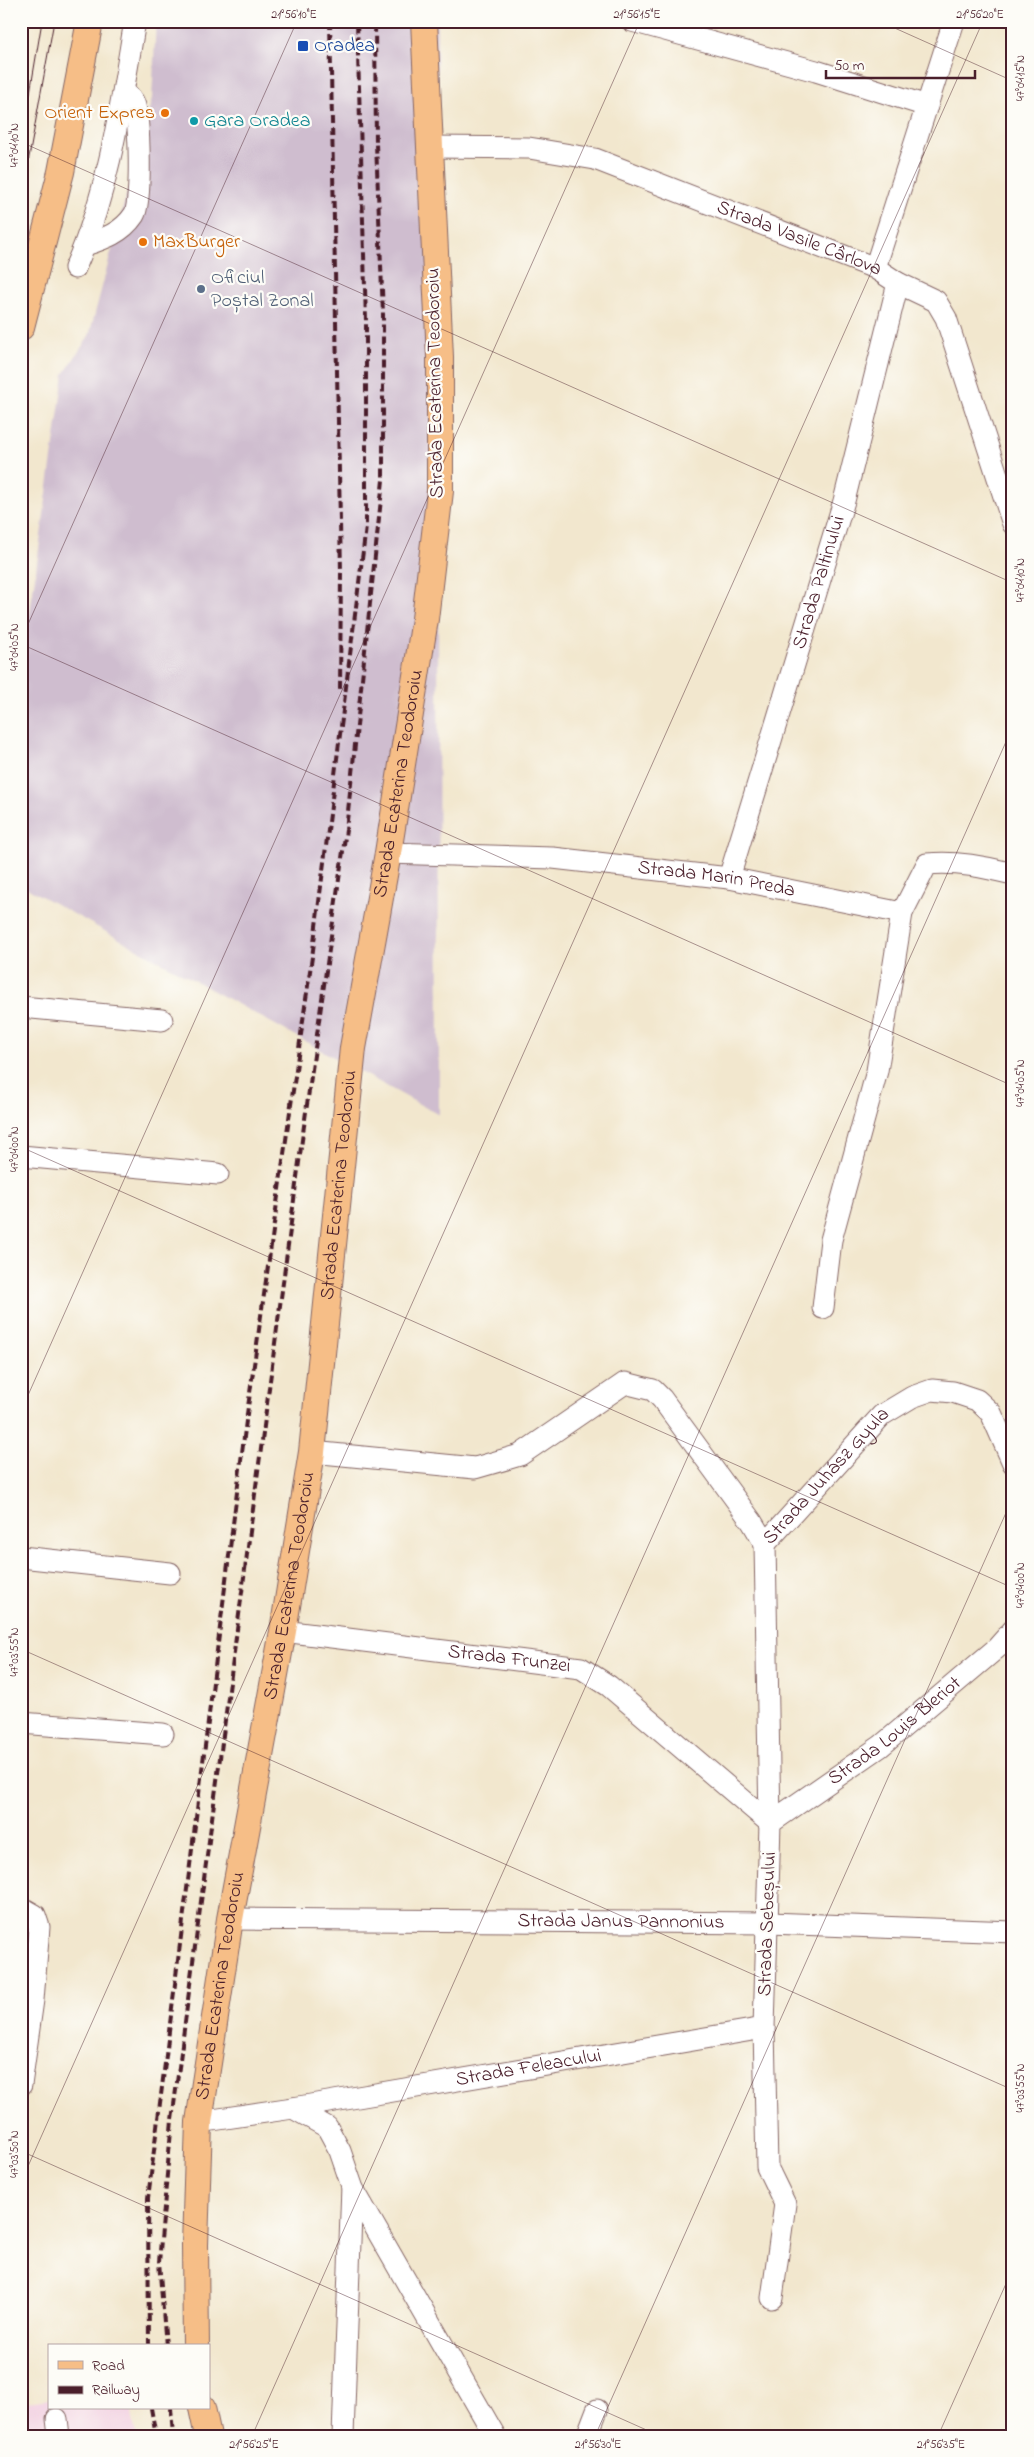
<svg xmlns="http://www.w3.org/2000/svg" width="1034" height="2457" font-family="'Indie Flower',sans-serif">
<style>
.built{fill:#f2cfe1}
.industrial{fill:#cfbdcf}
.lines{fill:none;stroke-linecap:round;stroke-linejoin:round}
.minor-casing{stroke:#856564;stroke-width:23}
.major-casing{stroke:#856564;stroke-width:28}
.minor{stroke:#fff;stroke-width:21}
.major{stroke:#f6be87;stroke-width:26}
.tram{stroke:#4a1f2b;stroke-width:1}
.rail{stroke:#4a1f2b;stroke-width:4;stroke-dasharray:8 4;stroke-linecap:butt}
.ticks{fill:none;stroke:#4a1f2b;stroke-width:1;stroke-opacity:0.45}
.transit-dot{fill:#1a4fb4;stroke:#fdfcf7;stroke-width:2}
.food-dot{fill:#e8710a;stroke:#fdfcf7;stroke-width:2}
.culture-dot{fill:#0f9aa8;stroke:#fdfcf7;stroke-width:2}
.service-dot{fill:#5c6f8a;stroke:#fdfcf7;stroke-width:2}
.labels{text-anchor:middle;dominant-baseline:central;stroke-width:4.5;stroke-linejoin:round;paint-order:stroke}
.transit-label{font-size:20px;fill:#164399;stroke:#fdfcf7;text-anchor:start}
.food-label{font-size:20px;fill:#c56008;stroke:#fdfcf7;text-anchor:end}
.culture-label{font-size:20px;fill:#0d838f;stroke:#fdfcf7;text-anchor:start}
.street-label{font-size:20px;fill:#4a1f2b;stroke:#fdfcf7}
.service-label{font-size:20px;fill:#4e5e75;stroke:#fdfcf7;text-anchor:start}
.neatline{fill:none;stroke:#4a1f2b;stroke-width:2}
.ticks-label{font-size:12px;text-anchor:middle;fill:#4a1f2b}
</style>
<rect width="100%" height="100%" fill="#fdfcf7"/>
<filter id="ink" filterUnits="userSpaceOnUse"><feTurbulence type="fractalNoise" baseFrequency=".02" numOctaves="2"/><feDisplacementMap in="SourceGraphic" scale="10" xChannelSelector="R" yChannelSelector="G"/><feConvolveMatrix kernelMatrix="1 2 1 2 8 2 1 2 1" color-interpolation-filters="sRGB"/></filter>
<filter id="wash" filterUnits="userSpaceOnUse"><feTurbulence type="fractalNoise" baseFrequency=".0096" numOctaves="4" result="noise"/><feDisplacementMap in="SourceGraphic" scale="20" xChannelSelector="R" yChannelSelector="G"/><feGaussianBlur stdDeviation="1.12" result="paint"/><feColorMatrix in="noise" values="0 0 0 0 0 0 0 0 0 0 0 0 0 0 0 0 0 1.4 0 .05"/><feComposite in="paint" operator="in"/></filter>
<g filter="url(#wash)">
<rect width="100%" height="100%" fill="#f2e7ce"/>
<path class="built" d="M 49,2399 L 49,2408 L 131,2408 L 136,2436 L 21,2436 L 21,2403 Z"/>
<path class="industrial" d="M 156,21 L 437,21 L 439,1115 L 21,885 L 21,675 L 64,374 L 89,336 L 152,98 Z"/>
</g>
<g filter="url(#ink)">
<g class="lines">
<g class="minor-casing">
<g id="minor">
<path d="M 632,21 L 816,71 L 927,106"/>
<path id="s1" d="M 429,147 L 529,148 L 595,159 L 875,268 L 898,283 L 936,301 L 946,318 L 1013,524"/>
<path d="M 85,245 C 104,239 122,233 134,215 C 142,203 140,118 134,103 C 132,98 128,95 124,92"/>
<path d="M 75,268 C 109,191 121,104 135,21"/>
<path d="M 875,268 L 954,21"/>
<path id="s2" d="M 388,853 L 553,858 L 729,878 L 902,913 L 927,864 C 957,861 984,867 1013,874"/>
<path id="s3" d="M 729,878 L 844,501 L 898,283"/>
<path d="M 21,1007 L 162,1020"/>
<path d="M 21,1156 L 218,1174"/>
<path d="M 823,1308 L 831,1240 L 877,1071 L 902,913"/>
<path id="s4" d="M 312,1452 L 475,1468 L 520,1455 L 625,1383 L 653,1390 L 662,1399 L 752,1522 L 765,1544 L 882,1415 L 912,1397 L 932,1390 L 953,1392 L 977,1400 L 991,1413 L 1013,1463"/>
<path d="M 765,1544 L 770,1823 L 764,2028 L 767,2167 L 785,2204 L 772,2298"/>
<path d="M 21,1557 L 170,1573"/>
<path id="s5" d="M 283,1631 L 581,1668 L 609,1686 L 770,1823 L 881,1746 L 997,1648 L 1013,1630"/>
<path d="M 21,1723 L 163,1734"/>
<path d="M 21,1907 L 35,1915 L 39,1927 L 33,2000 L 21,2085"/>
<path id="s6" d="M 230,1919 L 769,1923 L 1013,1932"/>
<path d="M 293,2108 L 327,2127 L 340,2151 L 352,2186 L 343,2436"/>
<path id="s7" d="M 199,2122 L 293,2108 L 764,2028"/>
<path d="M 352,2187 L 495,2436"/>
<path d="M 57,2419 L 59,2436"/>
<path d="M 587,2436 L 597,2410"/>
</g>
</g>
<g class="major-casing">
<g id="major">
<path d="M 21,327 L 61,172 L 90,21"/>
<path id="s8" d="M 196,2346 L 195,2245 L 199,2122 L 230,1919 L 283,1631 L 312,1452 L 353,1048 L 388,853 L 425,619 L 440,491 L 440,357 L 424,21"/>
<path d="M 202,2408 L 208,2436"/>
</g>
</g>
<use href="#minor" class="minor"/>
<use href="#major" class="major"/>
<path class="tram" d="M 21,147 L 42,21
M 21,201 L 54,21"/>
<path class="rail" d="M 330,21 L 341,572 L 340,689
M 149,2346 L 148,2198 L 246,1421 L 313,950 L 366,527 L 366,321 L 357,21
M 166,2346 L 159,2262 L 172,2120 L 301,1147 L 346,830 L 383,480 L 383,314 L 376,144 L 375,21
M 151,2408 L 156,2436
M 171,2408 L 173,2436"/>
</g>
</g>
<path class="ticks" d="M 879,21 L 1013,81M 21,142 L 1013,583M 21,640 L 297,21M 21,644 L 1013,1086M 21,1147 L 1013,1588M 21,1411 L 640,21M 21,1649 L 1013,2090M 21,2151 L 660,2436M 21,2182 L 983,21M 252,2436 L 1013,726M 595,2436 L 1013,1497M 938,2436 L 1013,2268"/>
<rect class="transit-dot" x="297" y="40" width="12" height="12" rx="2.5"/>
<g class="food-dot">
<circle cx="165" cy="113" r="5"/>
<circle cx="143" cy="242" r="5"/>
</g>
<circle class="culture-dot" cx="194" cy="121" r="5"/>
<circle class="service-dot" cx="201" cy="289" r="5"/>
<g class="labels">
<g class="transit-label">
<text x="314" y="46">Oradea</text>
</g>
<g class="food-label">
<text x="155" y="113">Orient Expres</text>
<text x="153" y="242" text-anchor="start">MaxBurger</text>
</g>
<g class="culture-label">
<text x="204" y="121">Gara Oradea</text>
</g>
<g class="street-label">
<text stroke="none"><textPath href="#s1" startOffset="386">Strada Vasile Cârlova</textPath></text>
<text transform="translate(436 383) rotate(-91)">Strada Ecaterina Teodoroiu</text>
<text stroke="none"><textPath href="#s3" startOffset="309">Strada Paltinului</textPath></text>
<text stroke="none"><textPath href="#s8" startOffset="1578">Strada Ecaterina Teodoroiu</textPath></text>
<text stroke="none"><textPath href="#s2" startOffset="330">Strada Marin Preda</textPath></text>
<text stroke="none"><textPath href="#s8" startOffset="1172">Strada Ecaterina Teodoroiu</textPath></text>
<text stroke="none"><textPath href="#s4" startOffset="649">Strada Juhász Gyula</textPath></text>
<text stroke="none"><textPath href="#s8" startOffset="768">Strada Ecaterina Teodoroiu</textPath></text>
<text stroke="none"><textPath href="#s5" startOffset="228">Strada Frunzei</textPath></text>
<text stroke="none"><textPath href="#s5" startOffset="700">Strada Louis Bleriot</textPath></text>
<text stroke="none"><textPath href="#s6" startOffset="391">Strada Janus Pannonius</textPath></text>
<text transform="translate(768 1924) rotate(-88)">Strada Sebeșului</text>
<text stroke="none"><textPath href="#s8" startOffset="362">Strada Ecaterina Teodoroiu</textPath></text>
<text stroke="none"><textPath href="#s7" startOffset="334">Strada Feleacului</textPath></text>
</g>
<g class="service-label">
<text x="211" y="278">Oficiul<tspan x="211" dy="23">Poștal Zonal</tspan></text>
</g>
</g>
<rect width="1034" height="2457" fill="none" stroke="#fdfcf7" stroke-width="55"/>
<rect x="48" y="2344" width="162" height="65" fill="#fdfcf7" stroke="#b5a4a5"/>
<rect x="58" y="2361" width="25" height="8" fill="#f6be87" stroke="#b5a4a5"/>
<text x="92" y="2370" font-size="15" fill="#4a1f2b">Road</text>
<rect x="58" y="2386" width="25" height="8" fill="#4a1f2b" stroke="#b5a4a5"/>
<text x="92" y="2394" font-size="15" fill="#4a1f2b">Railway</text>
<path d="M826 70v8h149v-8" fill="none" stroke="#4a1f2b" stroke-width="2.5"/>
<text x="834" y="70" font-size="15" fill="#4a1f2b" stroke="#fdfcf7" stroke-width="4" paint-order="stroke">50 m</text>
<rect x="28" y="28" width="978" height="2402" class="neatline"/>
<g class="ticks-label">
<text x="294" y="18">21°56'10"E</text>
<text x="637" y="18">21°56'15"E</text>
<text x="980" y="18">21°56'20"E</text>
<text transform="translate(1020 78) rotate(-90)" y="4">47°04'15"N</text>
<text transform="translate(14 145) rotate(-90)" y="4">47°04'10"N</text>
<text transform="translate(1020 580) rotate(-90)" y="4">47°04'10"N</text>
<text transform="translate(14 647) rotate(-90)" y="4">47°04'05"N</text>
<text transform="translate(1020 1083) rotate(-90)" y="4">47°04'05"N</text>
<text transform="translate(14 1149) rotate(-90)" y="4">47°04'00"N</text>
<text transform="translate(1020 1585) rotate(-90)" y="4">47°04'00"N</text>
<text transform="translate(14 1652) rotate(-90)" y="4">47°03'55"N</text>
<text transform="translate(1020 2088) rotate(-90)" y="4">47°03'55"N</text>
<text transform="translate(14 2154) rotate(-90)" y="4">47°03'50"N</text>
<text x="254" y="2448">21°56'25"E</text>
<text x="598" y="2448">21°56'30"E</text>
<text x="941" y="2448">21°56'35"E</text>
</g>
</svg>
